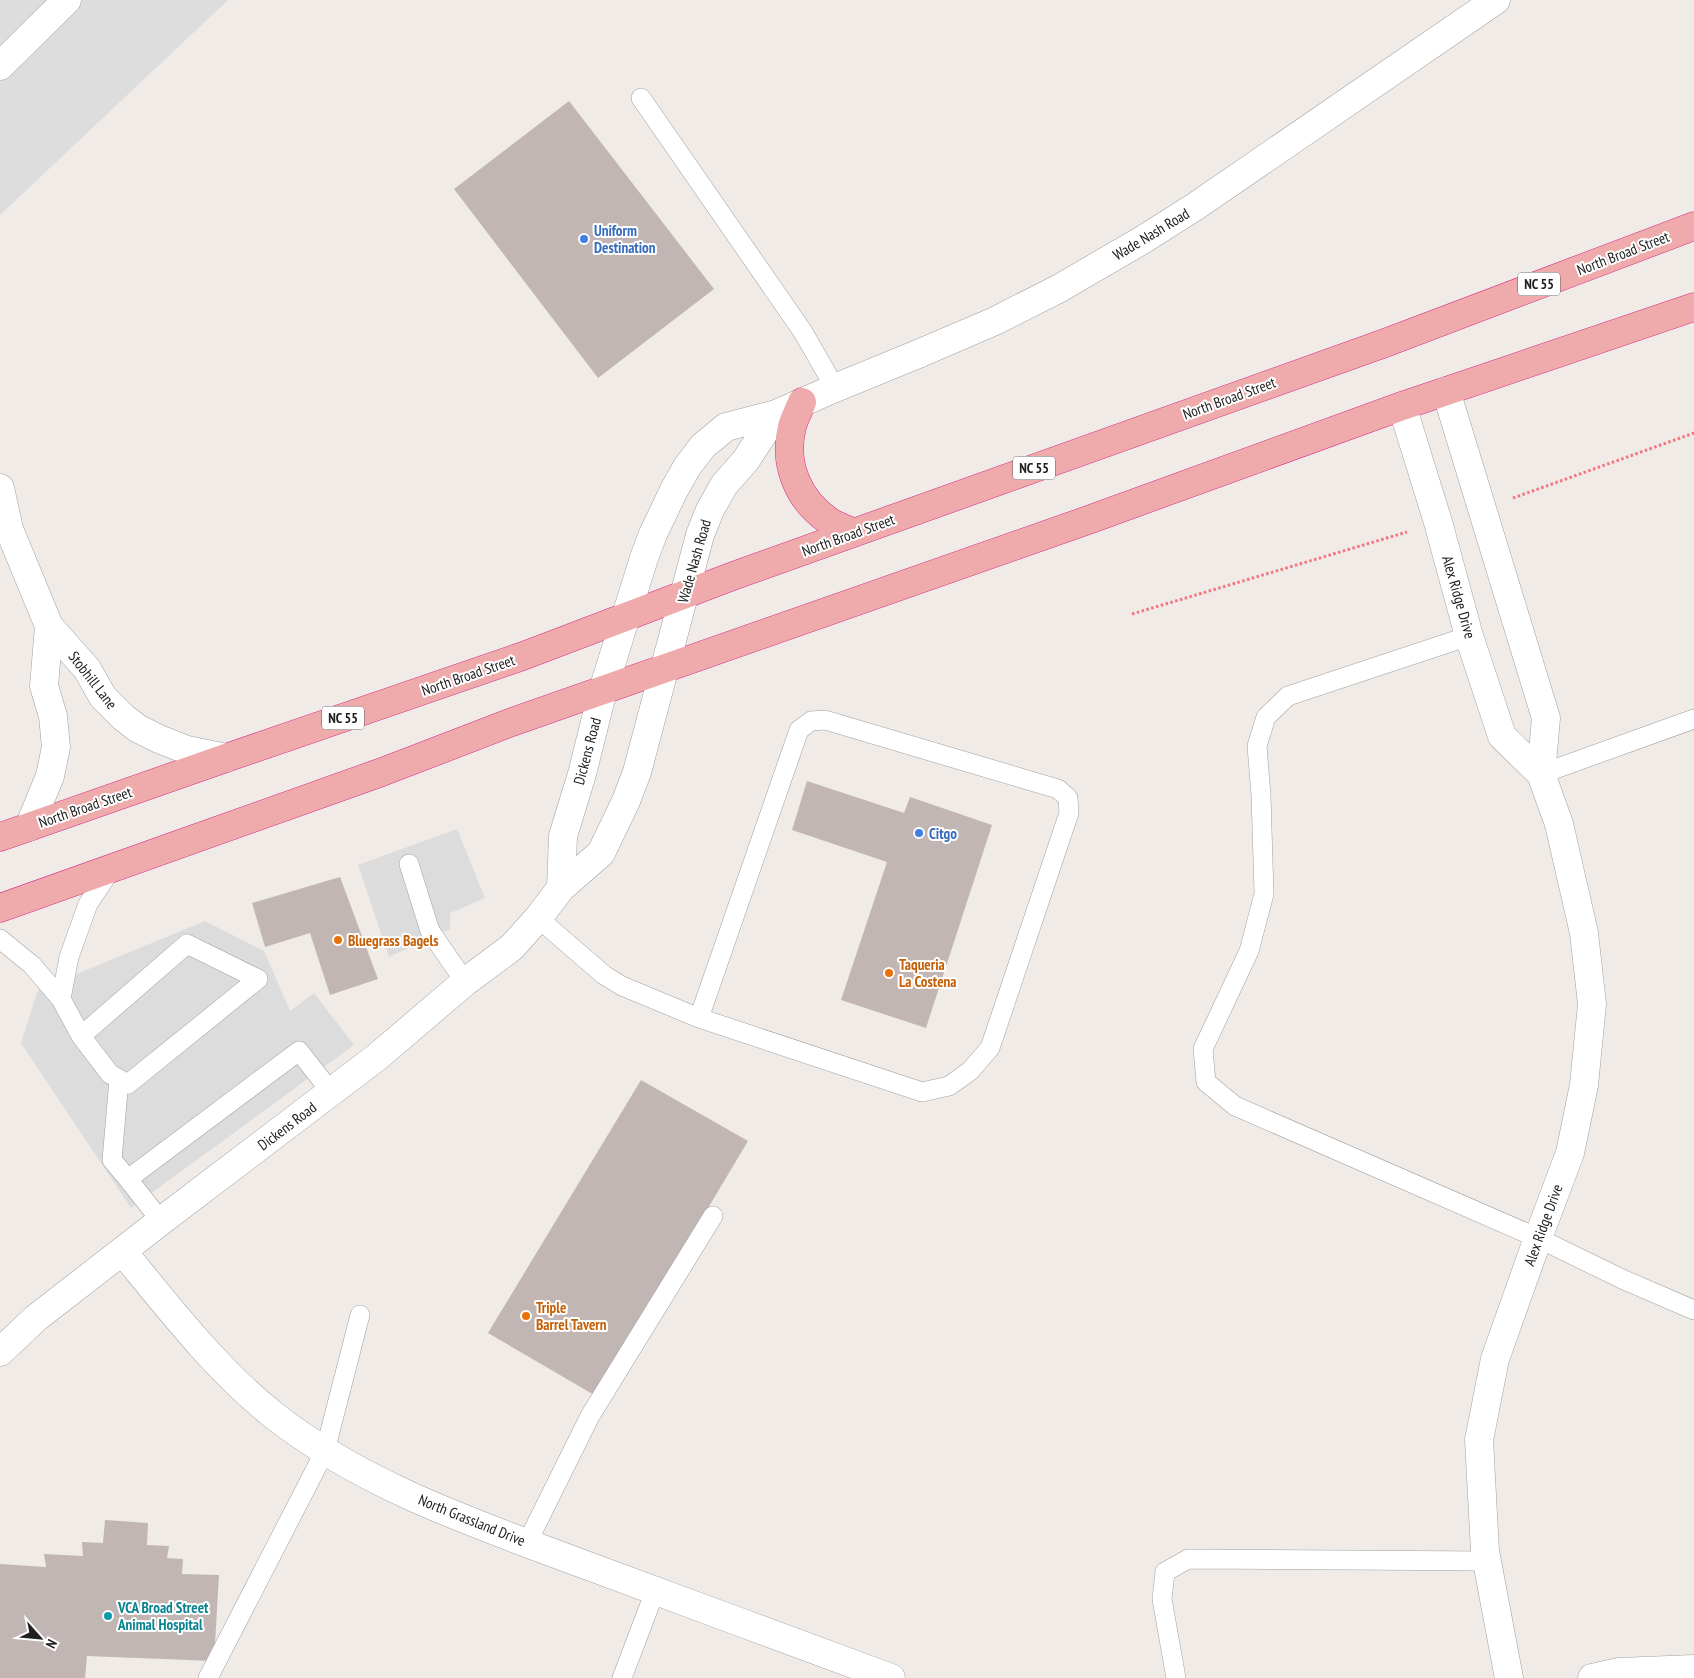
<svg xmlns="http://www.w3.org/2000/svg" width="1694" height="1678" font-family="'PT Sans Narrow',sans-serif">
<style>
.residential{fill:#deddde}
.parking{fill:#dcdcdc}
.building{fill:#c1b6b4}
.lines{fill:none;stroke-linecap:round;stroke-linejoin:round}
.service-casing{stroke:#a1a1a1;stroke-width:20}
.minor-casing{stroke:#a1a1a1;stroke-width:29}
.trunk-casing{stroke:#d62d8b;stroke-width:29}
.path{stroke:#f67382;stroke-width:3;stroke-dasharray:2.5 2.5;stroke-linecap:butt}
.service{stroke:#fff;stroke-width:19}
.minor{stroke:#fff;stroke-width:28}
.trunk{stroke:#efaaac;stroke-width:28}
.shop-dot{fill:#3f7fe0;stroke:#fff;stroke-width:2}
.food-dot{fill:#e8710a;stroke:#fff;stroke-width:2}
.culture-dot{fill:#0f9aa8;stroke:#fff;stroke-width:2}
.labels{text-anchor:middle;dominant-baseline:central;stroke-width:4;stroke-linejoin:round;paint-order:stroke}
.shield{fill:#fff;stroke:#636363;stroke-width:1}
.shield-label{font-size:14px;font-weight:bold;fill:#202020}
.shop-label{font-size:15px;font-weight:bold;fill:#366cbe;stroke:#fff;text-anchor:start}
.street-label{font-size:15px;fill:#202020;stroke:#fff}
.food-label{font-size:15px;font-weight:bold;fill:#c56008;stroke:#fff;text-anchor:start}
.culture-label{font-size:15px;font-weight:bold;fill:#0d838f;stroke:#fff;text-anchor:start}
</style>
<rect width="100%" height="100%" fill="#f0ebe7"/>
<path class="residential" d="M 0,0 L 228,0 L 0,215 Z"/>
<path class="parking" d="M 457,829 L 485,898 L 450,913 L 450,929 L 389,957 L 358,865 Z
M 205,921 L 264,951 L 290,1011 L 314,993 L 354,1045 L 131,1208 L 21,1043 L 38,990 Z"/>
<path class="building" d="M 569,101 L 714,289 L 598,378 L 454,189 Z
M 807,781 L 904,813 L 910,797 L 992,825 L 926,1028 L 841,1000 L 887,862 L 792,830 Z
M 340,877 L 378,979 L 330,995 L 310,933 L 265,947 L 252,903 Z
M 641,1080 L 748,1141 L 596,1396 L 488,1333 Z
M 105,1520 L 148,1523 L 147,1545 L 169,1546 L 167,1558 L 183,1559 L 182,1574 L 219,1575 L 214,1661 L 87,1656 L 85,1678 L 0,1678 L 0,1564 L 46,1567 L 44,1554 L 83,1556 L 82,1542 L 103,1543 Z"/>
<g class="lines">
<g class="service-casing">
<path id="service" d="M 641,98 L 803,332 L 835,388
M 1469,636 L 1288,696 L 1266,717 L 1257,746 L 1261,795 L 1264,894 L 1249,951 L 1203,1049 L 1206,1082 L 1235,1106 L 1538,1238 L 1622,1279 L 1694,1310
M 1541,774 L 1694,719
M 409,864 L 430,931 L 465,982
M 538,918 L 604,975 L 622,986 L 699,1018 L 922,1092 L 949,1086 L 970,1071 L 990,1048 L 1069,813 L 1068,798 L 1058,789 L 825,720 L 811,721 L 799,730 L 699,1018
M 0,939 L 32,965 L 61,999 L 81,1036 L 110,1074 L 128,1084 L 258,979 L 187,944 L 81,1036
M 61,999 L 69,957 L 88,904 L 112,868
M 119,1079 L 112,1160 L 128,1179 L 299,1051 L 331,1092
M 128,1179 L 161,1221
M 527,1543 L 590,1416 L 713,1216
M 208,1678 L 325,1451 L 360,1315
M 622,1678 L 655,1591
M 1176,1678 L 1162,1599 L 1165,1572 L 1188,1559 L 1488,1561"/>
</g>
<g class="minor-casing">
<path id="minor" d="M 0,66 L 67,0
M 1446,391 L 1546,718 L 1541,774 L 1559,824 L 1584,933 L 1592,1004 L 1584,1085 L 1570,1153 L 1538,1238 L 1495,1359 L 1479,1440 L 1485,1551 L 1509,1678
M 1402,406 L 1438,522 L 1469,636 L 1502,736 L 1541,774
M 0,488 L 9,529 L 49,626 L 87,669 L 103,697 L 123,717 L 137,728 L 159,739 L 187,750 L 226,758
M 29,827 L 50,776 L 56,747 L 53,716 L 44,686 L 49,626
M 561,888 L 563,836 L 582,774 L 603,690 L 644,558 L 653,534 L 674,490 L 687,467 L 703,446 L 726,427 L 776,414 L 835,388 L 918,354 L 995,321 L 1060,288 L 1144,239 L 1196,206 L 1496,0
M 123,1252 C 169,1308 215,1368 272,1414 C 363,1486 476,1524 583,1564 C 686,1602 788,1640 891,1678
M 0,1352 L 36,1318 L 161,1221 L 377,1057 L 465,982 L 512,947 L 538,918 L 561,888 L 601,853 L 626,801 L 637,772 L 700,535 L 710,510 L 724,485 L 746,460 L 776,414
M 1592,1678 L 1619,1672 L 1694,1669"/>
</g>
<g class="trunk-casing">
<path id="trunk" d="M 802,402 C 799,410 794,419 792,427 C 783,464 798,500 829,521 C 837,526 846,529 854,533
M 0,837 L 226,758 L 523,656 L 733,576 L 1385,343 L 1694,226
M 0,908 L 382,772 L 512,722 L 1091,519 L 1402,406 L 1694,307"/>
</g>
<path class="path" d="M 1513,498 L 1694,433
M 1132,614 L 1407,532"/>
<use href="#service" class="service"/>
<use href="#minor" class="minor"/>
<use href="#trunk" class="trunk"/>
</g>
<g class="shop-dot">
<circle cx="584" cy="239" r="5"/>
<circle cx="919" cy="833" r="5"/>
</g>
<g class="food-dot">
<circle cx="338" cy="940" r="5"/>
<circle cx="889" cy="973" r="5"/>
<circle cx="526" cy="1316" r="5"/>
</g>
<circle class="culture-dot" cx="108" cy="1616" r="5"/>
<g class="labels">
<g class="shield">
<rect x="1518" y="272.5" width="42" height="23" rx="4"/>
<rect x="1013" y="456.5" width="42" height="23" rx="4"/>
<rect x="322" y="706.5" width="42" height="23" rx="4"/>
</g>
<g class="shield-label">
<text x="1539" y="284">NC 55</text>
<text x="1034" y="468">NC 55</text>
<text x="343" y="718">NC 55</text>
</g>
<g class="shop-label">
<text x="594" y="230">Uniform<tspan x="594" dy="17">Destination</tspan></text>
<text x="929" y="833">Citgo</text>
</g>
<g class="street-label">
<text transform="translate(1151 234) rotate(-31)">Wade Nash Road</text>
<text transform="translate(1623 253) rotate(-21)">North Broad Street</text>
<text transform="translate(1229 398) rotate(-20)">North Broad Street</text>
<text transform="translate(848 535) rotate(-20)">North Broad Street</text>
<text transform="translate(694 561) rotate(-74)">Wade Nash Road</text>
<text transform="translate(1459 597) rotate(74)">Alex Ridge Drive</text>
<text transform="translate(468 675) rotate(-19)">North Broad Street</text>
<text transform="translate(93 680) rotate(52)">Stobhill Lane</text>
<text transform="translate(587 751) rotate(-75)">Dickens Road</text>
<text transform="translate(85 807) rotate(-19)">North Broad Street</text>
<text transform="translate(287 1126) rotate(-37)">Dickens Road</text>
<text transform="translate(1543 1225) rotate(-70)">Alex Ridge Drive</text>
<text transform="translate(472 1520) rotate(22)">North Grassland Drive</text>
</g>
<g class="food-label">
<text x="348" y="940">Bluegrass Bagels</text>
<text x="899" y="964">Taqueria<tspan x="899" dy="17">La Costena</tspan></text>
<text x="536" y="1307">Triple<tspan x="536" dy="17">Barrel Tavern</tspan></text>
</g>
<g class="culture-label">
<text x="118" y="1607">VCA Broad Street<tspan x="118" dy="17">Animal Hospital</tspan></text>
</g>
</g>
<g transform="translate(40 1638) rotate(117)" stroke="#ffffff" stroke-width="4" paint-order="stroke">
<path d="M0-4L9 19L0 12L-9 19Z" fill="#202020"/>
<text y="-8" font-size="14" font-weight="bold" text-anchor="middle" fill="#202020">N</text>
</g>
</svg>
